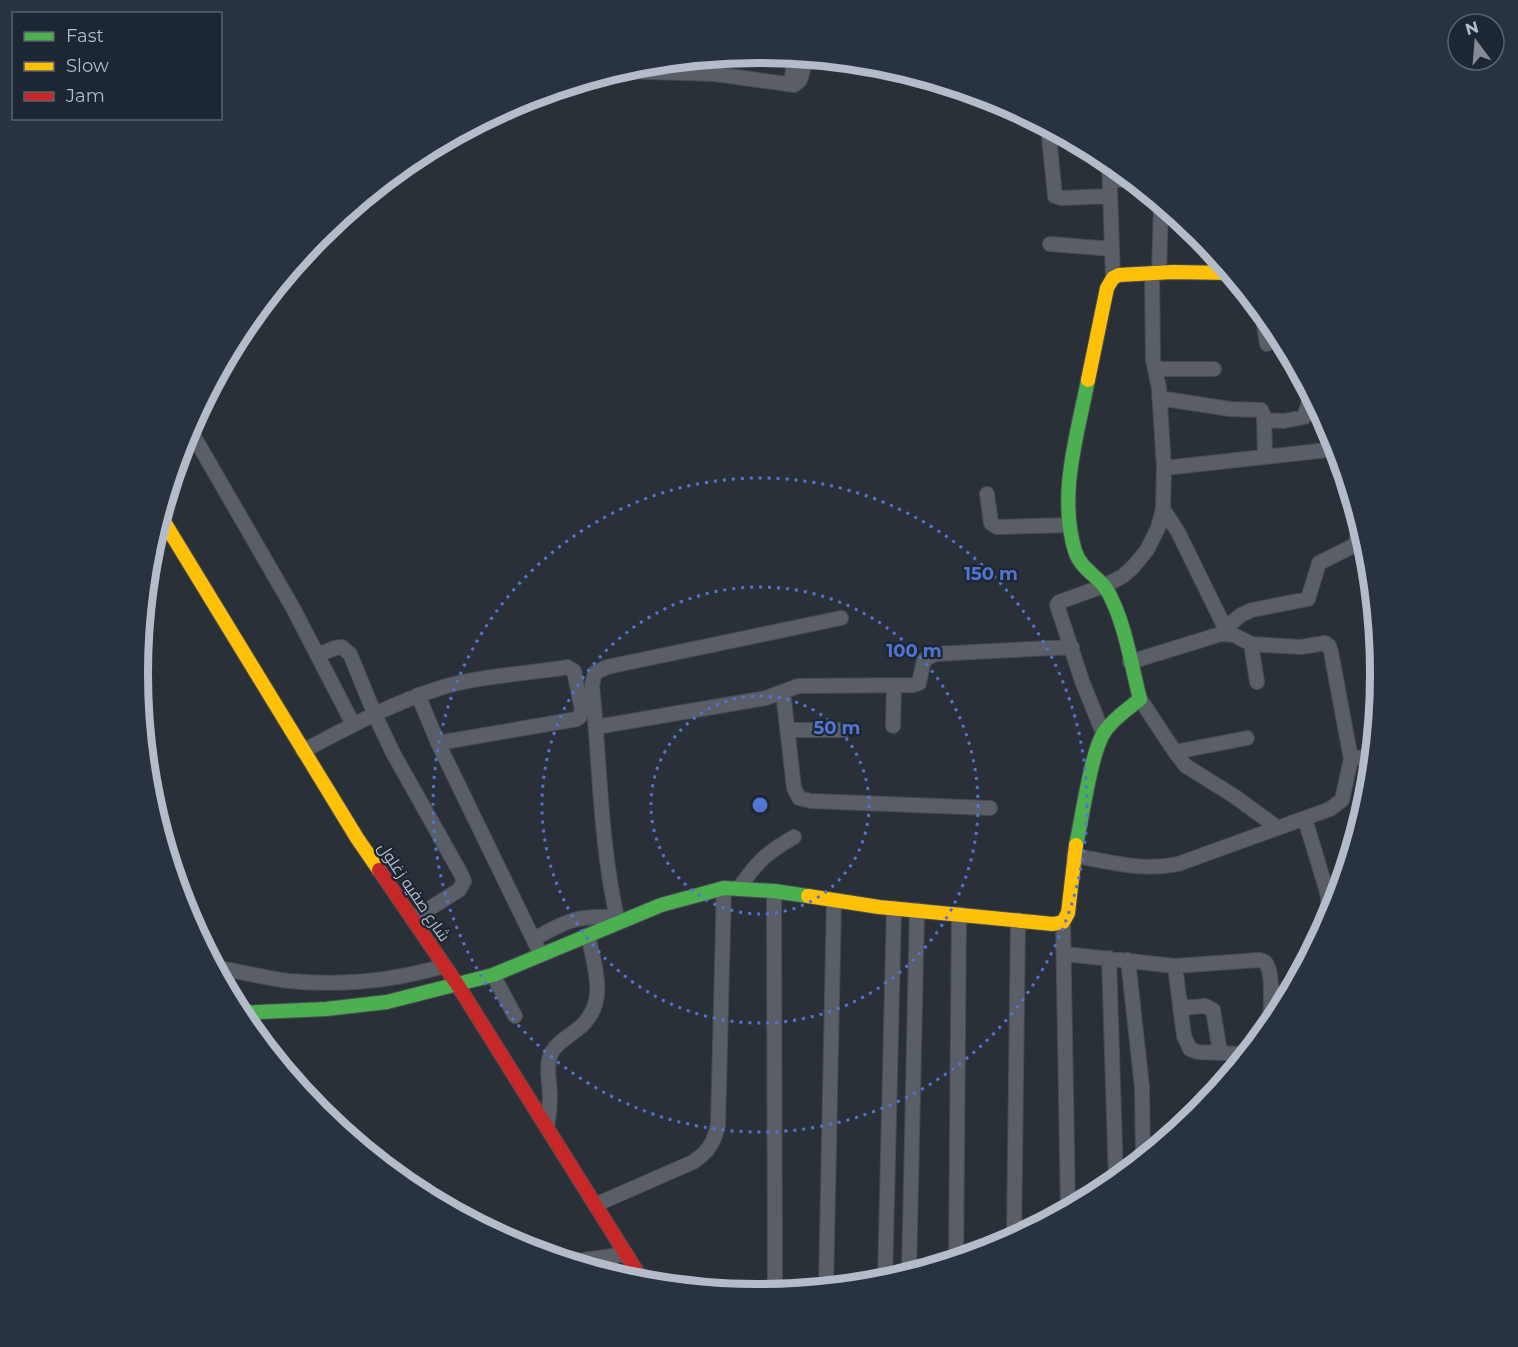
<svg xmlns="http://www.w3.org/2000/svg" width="1518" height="1347" font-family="Montserrat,Cairo,sans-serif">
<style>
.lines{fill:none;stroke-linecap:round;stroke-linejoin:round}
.street-casing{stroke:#484c53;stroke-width:16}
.fast-casing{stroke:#484c53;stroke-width:16}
.slow-casing{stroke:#484c53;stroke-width:16}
.jam-casing{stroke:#484c53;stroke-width:16}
.street{stroke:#5a5e66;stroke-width:14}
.fast{stroke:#4caf50;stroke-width:14}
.slow{stroke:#ffc107;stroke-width:14}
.jam{stroke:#c62828;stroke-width:14}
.ring{fill:none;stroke:#5274d3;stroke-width:3;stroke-dasharray:3 6}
.labels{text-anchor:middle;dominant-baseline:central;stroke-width:4.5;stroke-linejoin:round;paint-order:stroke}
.street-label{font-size:16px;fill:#b4bcc9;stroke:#1d2633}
.rim{fill:none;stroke:#b4bcc9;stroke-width:8}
.centre{fill:#5274d3;stroke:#1d2633;stroke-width:3}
.ring-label{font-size:18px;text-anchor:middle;font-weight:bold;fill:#5274d3;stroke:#1d2633;stroke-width:4.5;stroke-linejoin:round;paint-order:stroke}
</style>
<rect width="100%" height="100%" fill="#2a3038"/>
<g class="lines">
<g class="street-casing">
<path id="street" d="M 617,71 L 715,74 L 794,85 L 800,80 L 807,57
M 791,84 L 795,56
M 1048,127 L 1055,196 L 1062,198 L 1110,196
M 1109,161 L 1113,278
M 1110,180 L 1132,180
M 1050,244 L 1112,249
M 1159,273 L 1161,204
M 1262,312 L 1267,344
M 1155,369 L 1214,369
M 1159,398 L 1230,409 L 1261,410 L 1264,416 L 1265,457
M 1264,420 L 1284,421 L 1304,417 L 1311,396
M 189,428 L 293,608 L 353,724
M 1164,468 L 1337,449
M 987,494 L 991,523 L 997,527 L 1069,525
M 1163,509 L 1178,532 L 1228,634
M 1225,628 L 1241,615 L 1252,610 L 1308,599 L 1319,563 L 1355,545 L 1357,538 L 1358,519
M 1251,644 L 1257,682
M 318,655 L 335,648 L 342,647 L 350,654 L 375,715 L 393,753 L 461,874 L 464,881 L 459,890 L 413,919
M 783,692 L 794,788 L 799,798 L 811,801 L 990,808
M 418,695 L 438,743 L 541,955
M 1140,699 L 1175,752 L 1186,766 L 1234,796 L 1278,828
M 893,726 L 894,685
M 596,727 L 766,698 L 798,686 L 913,685 L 919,683 L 924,660 L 935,654 L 1072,647
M 787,730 L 844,730
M 1103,733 L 1082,681 L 1057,605 L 1059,602 L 1104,586 L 1123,576 L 1133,567 L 1147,550 L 1158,528 L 1163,509 L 1164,468 L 1159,388 L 1153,360 L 1152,273
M 303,751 C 347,728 392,703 440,688 C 479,676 522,674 562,668 L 567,667 L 574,671 L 582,710 L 580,716 L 577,719 L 438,743
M 1175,752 L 1247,738
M 1351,759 L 1372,756
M 1305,819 L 1327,892 L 1330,916
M 1074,856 C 1111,861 1141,872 1178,864 L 1330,809 L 1342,800 L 1351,759 L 1331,652 L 1329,646 L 1325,643 L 1301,647 L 1251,644 L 1234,635 L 1221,634 L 1130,662
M 739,888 C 757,862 766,853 794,837
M 774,891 L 775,1293
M 618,922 C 600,846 600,763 592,685 L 595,673 L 607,667 L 841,618
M 1063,922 L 1068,1209
M 534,939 C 567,920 579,915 617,917
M 1065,954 L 1175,966 L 1259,960 C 1264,961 1265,961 1267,965 C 1274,978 1270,1010 1270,1025
M 1109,958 L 1116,1180
M 1128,960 L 1142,1087 L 1143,1158
M 1175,966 L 1184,1036 L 1190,1049 L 1198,1052 L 1246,1054
M 216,968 C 240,971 264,978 289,981 C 342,986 393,981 444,966
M 493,975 L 515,1016
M 1180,1008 L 1205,1006 L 1213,1010 L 1220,1052
M 547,1128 C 549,1117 550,1106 550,1096 C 550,1083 545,1067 551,1054 C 555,1044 569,1036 578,1029 C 609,1004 595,969 588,935
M 595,1205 L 693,1162 C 708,1152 714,1143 718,1125 L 724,888
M 1014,1238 L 1018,920
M 956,1260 L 959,914
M 570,1262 L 626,1254
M 909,1274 L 917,910
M 885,1281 L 894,908
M 826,1288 L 834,900"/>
</g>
<g class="fast-casing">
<path id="fast" d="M 1076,845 C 1082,820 1091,750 1105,731 C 1114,718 1128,709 1140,699 C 1132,668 1126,630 1113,602 C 1111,597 1107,590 1104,586 C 1094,574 1080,567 1075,551 C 1058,495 1077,436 1088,380
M 240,1013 L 326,1009 L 387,1002 L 493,975 L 661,905 L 724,888 L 774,891 L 808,896"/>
</g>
<g class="slow-casing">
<path id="slow" d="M 1088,380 L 1107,288 L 1113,278 L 1119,275 L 1173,272 L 1230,273
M 161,517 L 357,838 L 379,870
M 808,896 L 879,907 L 1053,924 L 1063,922 L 1068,913 L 1076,845"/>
</g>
<g class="jam-casing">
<path id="jam" d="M 379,870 L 457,984 L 644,1283"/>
</g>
<use href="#street" class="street"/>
<use href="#fast" class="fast"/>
<use href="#slow" class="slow"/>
<use href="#jam" class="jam"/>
</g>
<g class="ring">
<circle cx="760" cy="805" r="109"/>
<circle cx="760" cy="805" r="218"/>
<circle cx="760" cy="805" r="327"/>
</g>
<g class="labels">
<g class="street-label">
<text transform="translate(414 892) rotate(56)">شارع صفيه زغلول</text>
</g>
</g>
<path d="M0 0H1518V1347H0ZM758 63H760A610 610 0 0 1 1370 673V674A610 610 0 0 1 760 1284H758A610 610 0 0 1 148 674V673A610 610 0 0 1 758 63Z" fill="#29323f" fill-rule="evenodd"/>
<path class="rim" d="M758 63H760A610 610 0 0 1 1370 673V674A610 610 0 0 1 760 1284H758A610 610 0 0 1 148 674V673A610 610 0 0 1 758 63Z"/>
<circle cx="760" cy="805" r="9" class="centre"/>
<g class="ring-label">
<text x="991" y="580">150 m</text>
<text x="914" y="657">100 m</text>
<text x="837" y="734">50 m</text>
</g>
<rect x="12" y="12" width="210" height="108" fill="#1d2633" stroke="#59626f" stroke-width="1.5"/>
<rect x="24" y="32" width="30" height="9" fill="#4caf50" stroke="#59626f" stroke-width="1.5"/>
<text x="66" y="42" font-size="18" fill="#b4bcc9">Fast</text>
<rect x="24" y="62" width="30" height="9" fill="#ffc107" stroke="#59626f" stroke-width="1.5"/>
<text x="66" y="72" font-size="18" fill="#b4bcc9">Slow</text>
<rect x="24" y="92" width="30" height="9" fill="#c62828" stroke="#59626f" stroke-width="1.5"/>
<text x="66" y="102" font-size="18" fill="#b4bcc9">Jam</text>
<g transform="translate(1476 42) rotate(344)"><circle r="28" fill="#1d2633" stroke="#59626f" stroke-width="1.5"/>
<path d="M0-4.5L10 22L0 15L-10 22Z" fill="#848b96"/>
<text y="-9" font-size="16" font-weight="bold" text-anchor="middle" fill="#b4bcc9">N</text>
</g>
</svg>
